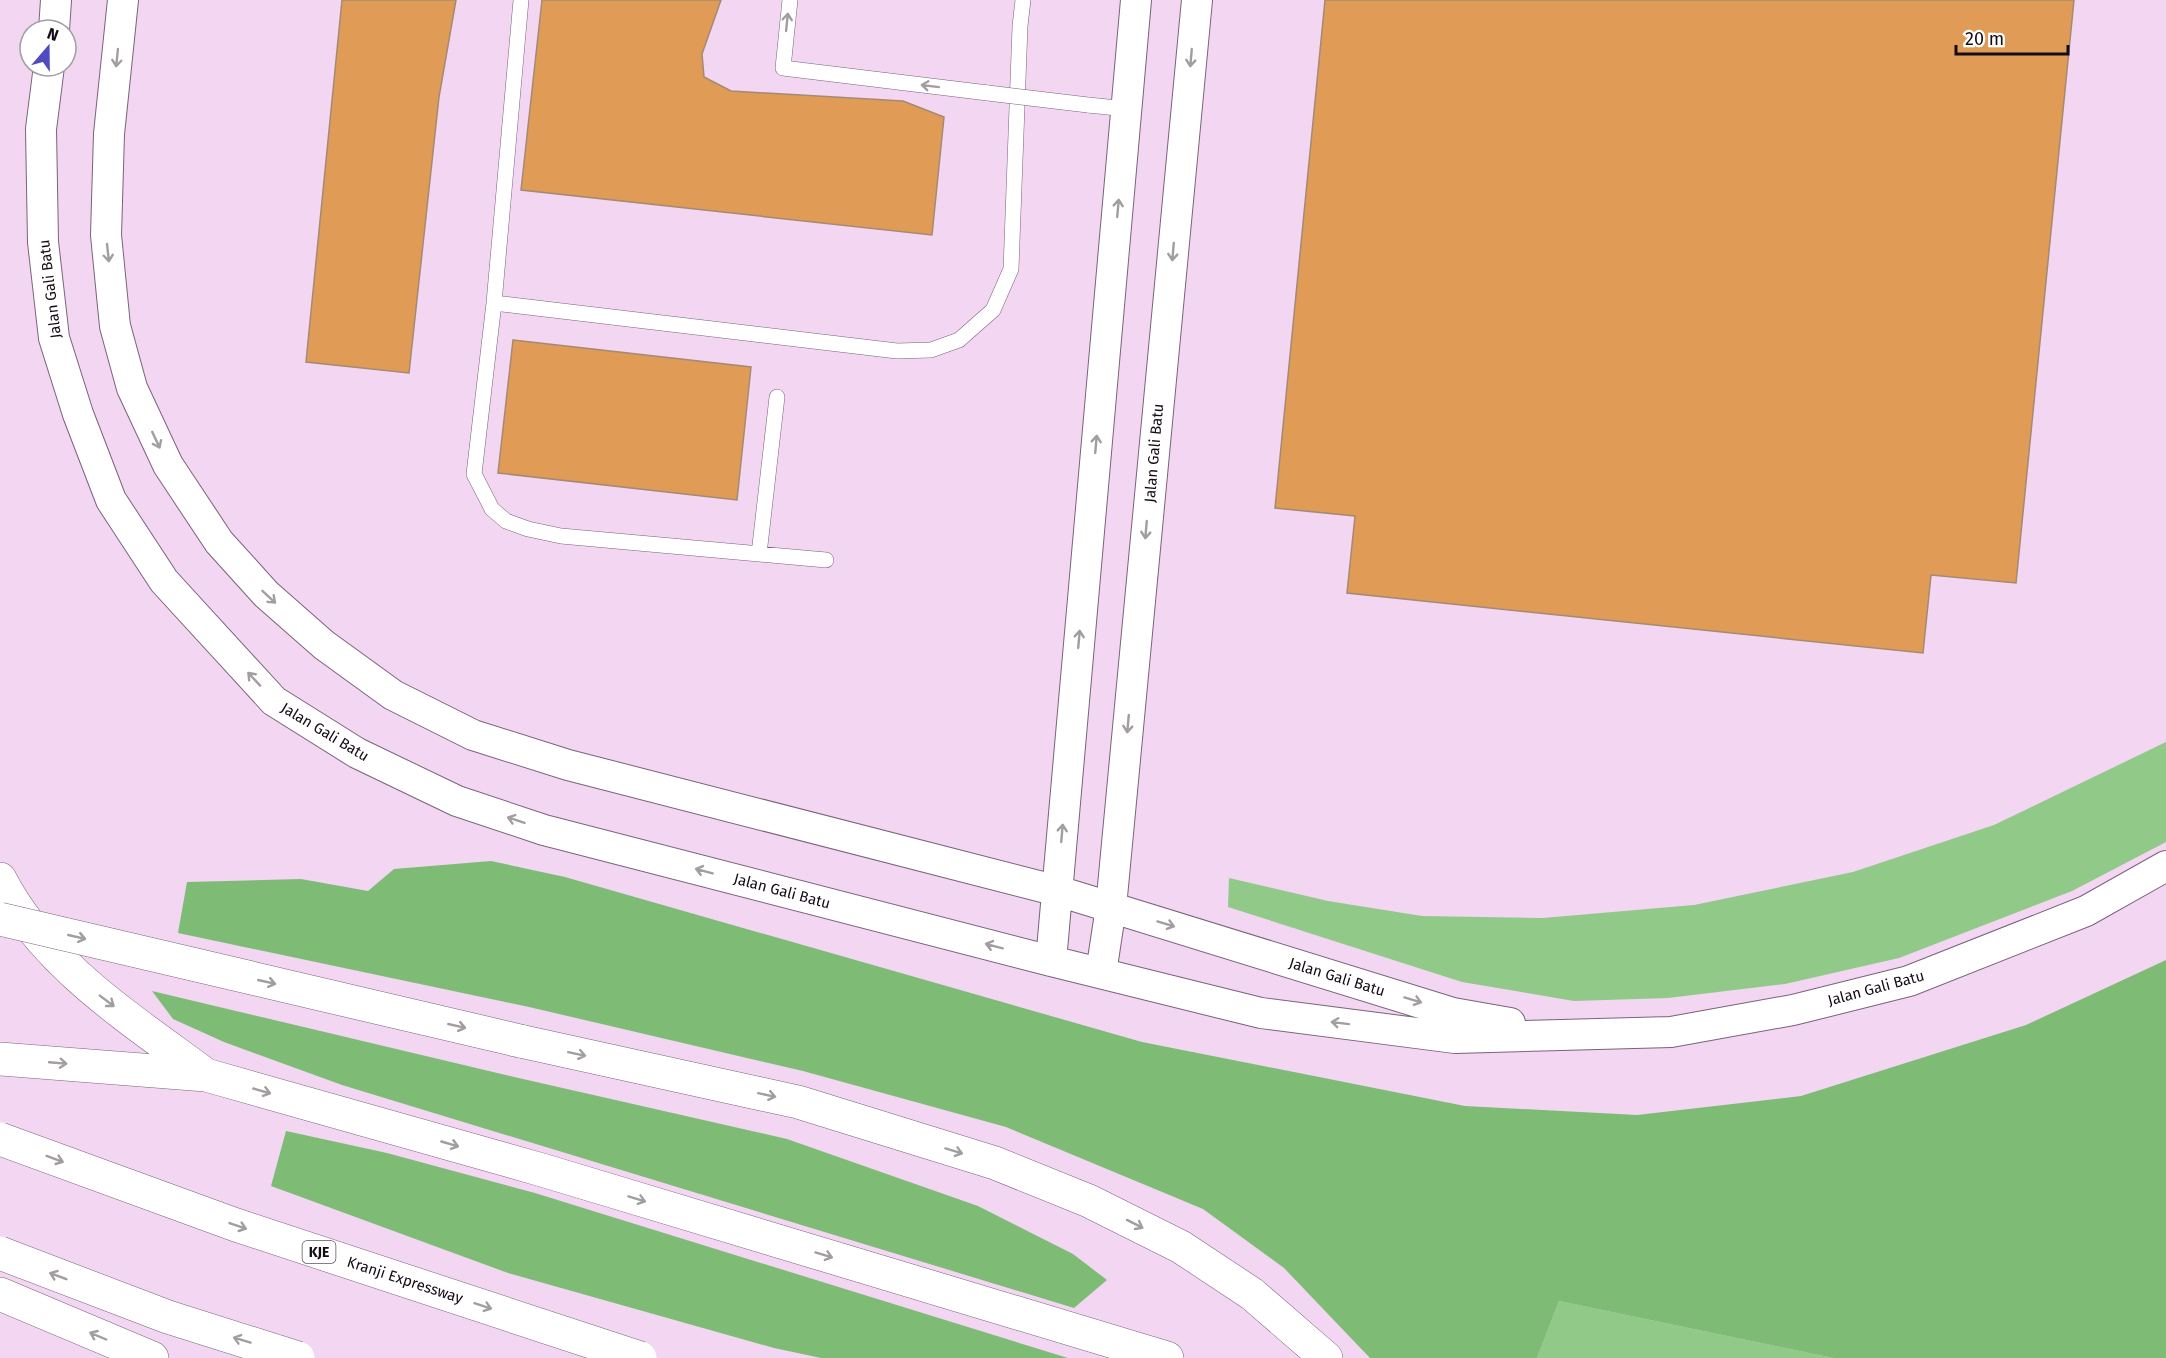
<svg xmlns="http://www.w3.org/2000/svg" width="2166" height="1358" font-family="'Fira Sans',sans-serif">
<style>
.green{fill:#90c988}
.forest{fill:#7ebc76}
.building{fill:#e09c57;stroke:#a48a72;stroke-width:1.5}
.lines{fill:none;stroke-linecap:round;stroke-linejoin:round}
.service-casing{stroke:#7a637b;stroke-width:16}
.minor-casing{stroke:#7a637b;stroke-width:32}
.motorway-casing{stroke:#7a637b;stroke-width:34}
.service{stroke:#fff;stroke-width:15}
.minor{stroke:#fff;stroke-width:30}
.motorway{stroke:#fff;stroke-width:33}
.service-bridge-casing{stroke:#7a637b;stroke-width:16;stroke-linecap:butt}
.motorway-bridge-casing{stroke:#7a637b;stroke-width:34;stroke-linecap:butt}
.service-bridge{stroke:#fff;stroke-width:15}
.motorway-bridge{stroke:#fff;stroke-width:33}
.oneway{stroke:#a19da1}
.labels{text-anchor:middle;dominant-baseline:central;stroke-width:6;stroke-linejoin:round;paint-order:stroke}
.shield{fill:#fff;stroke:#5a545a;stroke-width:1.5}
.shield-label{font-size:14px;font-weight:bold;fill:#140b14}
.street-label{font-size:15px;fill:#140b14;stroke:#fff}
</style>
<rect width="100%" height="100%" fill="#f2d6f2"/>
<path class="green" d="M 2166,742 L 2166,842 L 2072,891 L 1899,958 L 1785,984 L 1668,998 L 1574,1001 L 1462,982 L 1228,907 L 1229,878 L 1328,901 L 1422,916 L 1543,918 L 1694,905 L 1853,872 L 1994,825 Z
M 1559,1301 L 1833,1358 L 1537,1358 Z"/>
<path class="forest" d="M 491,861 L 565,877 L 1142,1042 L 1465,1106 L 1637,1115 L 1801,1096 L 2026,1025 L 2166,960 L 2166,1358 L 1833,1358 L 1559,1301 L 1537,1358 L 1370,1358 L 1284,1268 L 1203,1209 L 1006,1127 L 803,1071 L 529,1007 L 178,933 L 187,882 L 301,879 L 368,891 L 394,869 Z
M 152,991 L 523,1079 L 787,1139 L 978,1206 L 1073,1254 L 1107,1280 L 1074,1308 L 342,1085 L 224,1042 L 173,1019 Z
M 286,1131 L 387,1153 L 535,1193 L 1068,1358 L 821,1358 L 774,1348 L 508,1273 L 271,1186 Z"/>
<path class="building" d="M 342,0 L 456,0 L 439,97 L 409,373 L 306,362 Z
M 542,0 L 721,0 L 702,54 L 704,77 L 731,91 L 903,101 L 944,117 L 932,235 L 521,190 Z
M 1325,0 L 2074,0 L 2016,583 L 1931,575 L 1923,653 L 1347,593 L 1355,516 L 1275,508 Z
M 513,340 L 751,367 L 737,500 L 498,473 Z"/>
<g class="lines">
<g class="service-casing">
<path id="service" d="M 521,0 L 494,303 L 474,474 L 492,509 L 506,521 L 528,529 L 561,536 L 826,560
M 790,0 L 783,68 L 988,93
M 1088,105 L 1127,109
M 494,303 L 897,351 L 931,350 L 959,340 L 993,310 L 1011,269 L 1020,26 L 1023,0
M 759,554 L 777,397"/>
</g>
<g class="minor-casing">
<path id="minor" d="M 123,0 L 109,134 L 106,235 L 115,326 L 132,388 L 168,465 L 219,542 L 266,594 L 324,645 L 393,695 L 473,735 L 568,765 L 1058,891 L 1453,1013 L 1510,1023
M 54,30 L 56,0
M 49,66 L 41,129 L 43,242 L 54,338 L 78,414 L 111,500 L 164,581 L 274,701 L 357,753 L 457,801 L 544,830 L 1051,961 L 1261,1013 L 1455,1038 L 1671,1032 L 1793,1010 L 1909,981 L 2086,911 L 2166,866
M 1051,961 L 1136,0
M 1101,973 L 1111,907 L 1197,0"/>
</g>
<g class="motorway-casing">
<path id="motorway" d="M 0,879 C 44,965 131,1019 206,1075
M 520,1041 L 798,1102 L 995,1163 L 1089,1201 L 1181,1247 L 1252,1294 L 1326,1358
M 0,1059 L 206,1075 L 542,1170 L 1167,1358
M 0,1294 L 152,1358"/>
</g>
<use href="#service" class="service"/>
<use href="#minor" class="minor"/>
<use href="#motorway" class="motorway"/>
<g class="service-bridge-casing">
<path id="service-bridge" d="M 988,93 L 1088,105"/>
</g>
<g class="motorway-bridge-casing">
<path id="motorway-bridge" d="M 0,919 L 520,1041
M 0,1139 L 236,1225 L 640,1358
M 0,1253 L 168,1317 L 298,1358"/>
</g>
<use href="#service-bridge" class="service-bridge"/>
<use href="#motorway-bridge" class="motorway-bridge"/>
</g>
<defs><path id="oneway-shaft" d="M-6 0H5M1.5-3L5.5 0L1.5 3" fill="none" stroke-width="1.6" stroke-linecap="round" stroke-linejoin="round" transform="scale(1.5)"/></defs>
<g class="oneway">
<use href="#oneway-shaft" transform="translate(787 22) rotate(-84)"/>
<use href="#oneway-shaft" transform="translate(117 58) rotate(96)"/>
<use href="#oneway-shaft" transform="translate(1191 58) rotate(95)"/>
<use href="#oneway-shaft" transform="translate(930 86) rotate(-173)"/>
<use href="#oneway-shaft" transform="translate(1118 208) rotate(-85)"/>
<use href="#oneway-shaft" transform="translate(1173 252) rotate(95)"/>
<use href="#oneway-shaft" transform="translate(108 253) rotate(84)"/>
<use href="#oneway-shaft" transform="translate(156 440) rotate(65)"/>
<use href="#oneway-shaft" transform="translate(1096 444) rotate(-85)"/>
<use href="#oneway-shaft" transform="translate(1146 530) rotate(95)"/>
<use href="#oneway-shaft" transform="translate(269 597) rotate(43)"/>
<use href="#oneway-shaft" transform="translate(1079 639) rotate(-85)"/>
<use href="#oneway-shaft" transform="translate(254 679) rotate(-133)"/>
<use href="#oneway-shaft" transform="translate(1128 724) rotate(95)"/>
<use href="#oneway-shaft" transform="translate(516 820) rotate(-162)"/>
<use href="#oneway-shaft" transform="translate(1062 833) rotate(-85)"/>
<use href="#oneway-shaft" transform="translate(704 871) rotate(-165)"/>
<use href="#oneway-shaft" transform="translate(1166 924) rotate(17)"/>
<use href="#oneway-shaft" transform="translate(77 937) rotate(13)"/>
<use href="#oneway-shaft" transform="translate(994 946) rotate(-165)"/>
<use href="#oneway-shaft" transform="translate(267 982) rotate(13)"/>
<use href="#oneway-shaft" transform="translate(1413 1000) rotate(17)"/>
<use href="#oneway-shaft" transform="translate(107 1001) rotate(37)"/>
<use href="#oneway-shaft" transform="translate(1340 1023) rotate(-173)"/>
<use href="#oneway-shaft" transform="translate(457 1026) rotate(13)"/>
<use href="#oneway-shaft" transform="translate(577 1054) rotate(12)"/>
<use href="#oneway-shaft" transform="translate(58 1063) rotate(5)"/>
<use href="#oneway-shaft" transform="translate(262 1091) rotate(16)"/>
<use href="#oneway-shaft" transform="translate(767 1095) rotate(12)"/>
<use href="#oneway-shaft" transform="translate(450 1144) rotate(16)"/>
<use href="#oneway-shaft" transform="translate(954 1151) rotate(17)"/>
<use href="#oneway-shaft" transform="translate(55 1159) rotate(20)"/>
<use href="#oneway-shaft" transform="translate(637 1199) rotate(17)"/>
<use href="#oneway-shaft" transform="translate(1135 1224) rotate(27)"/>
<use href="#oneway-shaft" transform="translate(238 1226) rotate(19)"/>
<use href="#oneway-shaft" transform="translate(824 1255) rotate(17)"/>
<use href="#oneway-shaft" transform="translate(58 1276) rotate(-159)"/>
<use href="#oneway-shaft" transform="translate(483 1306) rotate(18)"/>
<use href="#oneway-shaft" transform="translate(98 1336) rotate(-157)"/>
<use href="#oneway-shaft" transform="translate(242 1340) rotate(-163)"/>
</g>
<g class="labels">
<rect class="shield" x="302.5" y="1241" width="33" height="22" rx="4.5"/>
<g class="shield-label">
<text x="319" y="1252">KJE</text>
</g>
<g class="street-label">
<text transform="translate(50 289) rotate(-97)">Jalan Gali Batu</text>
<text transform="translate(1154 453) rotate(-85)">Jalan Gali Batu</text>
<text transform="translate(325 732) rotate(31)">Jalan Gali Batu</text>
<text transform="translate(782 891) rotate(15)">Jalan Gali Batu</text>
<text transform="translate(1337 977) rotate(17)">Jalan Gali Batu</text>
<text transform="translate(1876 988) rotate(-15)">Jalan Gali Batu</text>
<text transform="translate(405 1280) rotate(18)">Kranji Expressway</text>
</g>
</g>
<g transform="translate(48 48) rotate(20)"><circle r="28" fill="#ffffff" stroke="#a19da1" stroke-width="1.5"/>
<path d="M0-4.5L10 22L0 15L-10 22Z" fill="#514bc2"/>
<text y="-9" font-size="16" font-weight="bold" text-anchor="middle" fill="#140b14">N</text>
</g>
<path d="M1956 45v9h112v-9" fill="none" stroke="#140b14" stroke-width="3"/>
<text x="1965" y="45" font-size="18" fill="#140b14" stroke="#ffffff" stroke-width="4.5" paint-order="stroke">20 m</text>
</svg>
